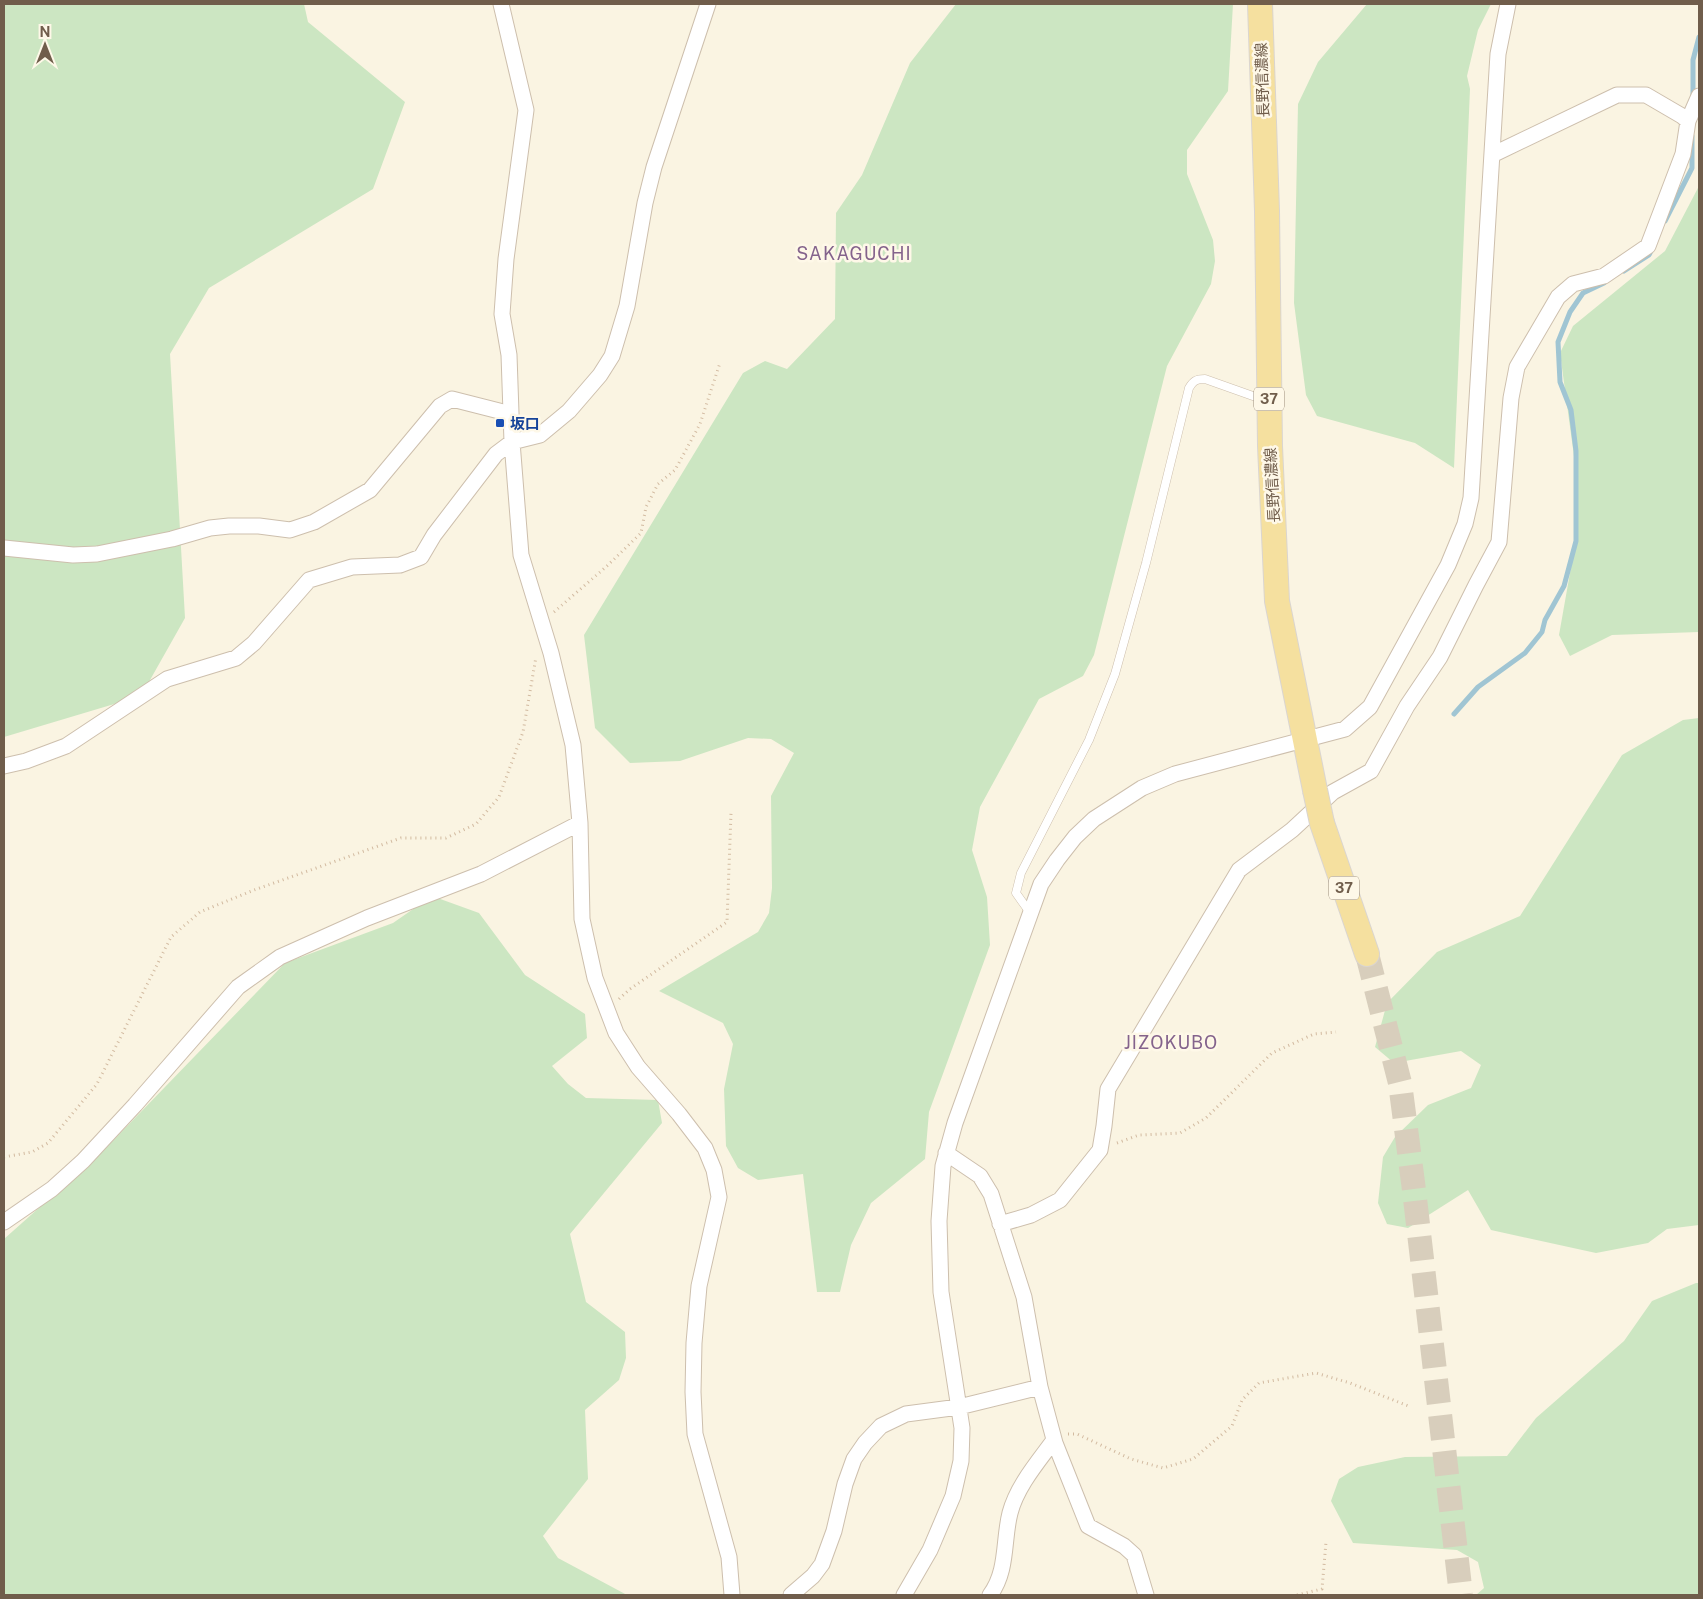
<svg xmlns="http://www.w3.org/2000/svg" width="1703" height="1599" font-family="'Public Sans','Noto Sans JP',sans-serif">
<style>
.green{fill:#cce6c2}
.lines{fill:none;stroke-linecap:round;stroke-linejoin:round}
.stream{stroke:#a0c5d3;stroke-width:5}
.primary-tunnel{stroke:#d8cebc;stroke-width:24;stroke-dasharray:24 12;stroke-linecap:butt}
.service-casing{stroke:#cdbfad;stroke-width:9}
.minor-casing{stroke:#cdbfad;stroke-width:17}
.primary-casing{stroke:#dad5d0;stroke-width:26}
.path{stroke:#d2baa0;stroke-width:3;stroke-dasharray:1 4;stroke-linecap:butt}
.service{stroke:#fff;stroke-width:8}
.minor{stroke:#fff;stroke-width:15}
.primary{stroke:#f5e09f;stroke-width:24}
.primary-bridge-casing{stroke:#dad5d0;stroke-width:26;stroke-linecap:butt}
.primary-bridge{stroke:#f5e09f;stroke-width:24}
.transit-dot{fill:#1a4fb4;stroke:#fef8e8;stroke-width:2}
.labels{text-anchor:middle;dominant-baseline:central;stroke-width:5;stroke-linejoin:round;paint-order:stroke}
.shield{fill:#fef8e8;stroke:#9b8c7a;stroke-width:1}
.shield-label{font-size:14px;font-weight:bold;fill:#705d4b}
.street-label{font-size:15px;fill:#705d4b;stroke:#fef8e8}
.transit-label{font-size:15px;font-weight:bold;fill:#164399;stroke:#fef8e8;text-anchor:start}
.quarter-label{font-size:18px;letter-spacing:1px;fill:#84638c;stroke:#fef8e8}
</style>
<rect width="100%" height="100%" fill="#faf4e2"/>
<path class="green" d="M 4,4 L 304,4 L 308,22 L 405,102 L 373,189 L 209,288 L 170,354 L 185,618 L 141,696 L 4,737 Z
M 956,4 L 1233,4 L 1228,91 L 1187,150 L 1187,174 L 1213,240 L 1215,261 L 1211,284 L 1167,366 L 1094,655 L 1083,676 L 1039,699 L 980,807 L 972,850 L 987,897 L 990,945 L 929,1112 L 925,1159 L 871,1203 L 851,1245 L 840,1292 L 817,1292 L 803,1174 L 758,1180 L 738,1168 L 726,1146 L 724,1089 L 733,1044 L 723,1023 L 659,991 L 758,932 L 769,913 L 772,888 L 771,796 L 794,753 L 771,739 L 748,738 L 680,761 L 630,763 L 595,728 L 584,635 L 743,373 L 765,361 L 787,369 L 835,319 L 836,213 L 862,175 L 910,63 Z
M 1367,4 L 1491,4 L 1478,30 L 1467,76 L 1470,89 L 1454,468 L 1415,443 L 1317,416 L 1306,395 L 1294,303 L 1298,104 L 1318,62 Z
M 1699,186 L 1699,632 L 1612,635 L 1570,656 L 1559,635 L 1576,539 L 1576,471 L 1560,353 L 1573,326 L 1665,251 Z
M 1699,718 L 1699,1225 L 1667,1229 L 1648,1243 L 1596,1253 L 1491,1230 L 1468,1190 L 1408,1228 L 1387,1224 L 1378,1203 L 1383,1157 L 1395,1137 L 1428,1105 L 1471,1088 L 1481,1065 L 1461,1051 L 1394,1063 L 1375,1047 L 1387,1003 L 1437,952 L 1520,916 L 1622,755 L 1683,720 Z
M 432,896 L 479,913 L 525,975 L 585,1014 L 587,1038 L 552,1066 L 568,1084 L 586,1098 L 658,1100 L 662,1123 L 570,1234 L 586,1302 L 625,1332 L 626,1358 L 619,1380 L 585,1410 L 588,1479 L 543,1536 L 558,1558 L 627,1595 L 4,1595 L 4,1239 L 104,1150 L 285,963 L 393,923 Z
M 1696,1283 L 1699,1283 L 1699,1595 L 1476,1595 L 1484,1588 L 1478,1562 L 1457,1550 L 1353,1543 L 1331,1501 L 1339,1479 L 1358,1467 L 1405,1457 L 1507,1456 L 1536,1418 L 1624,1341 L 1652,1301 Z"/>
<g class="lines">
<path class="stream" d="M 1693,97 L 1693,60 L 1699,37
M 1665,221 L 1692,168 L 1692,136
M 1624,271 L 1649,255 L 1652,249
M 1454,714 L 1478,687 L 1525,653 L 1542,632 L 1545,620 L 1564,586 L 1576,541 L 1576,451 L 1571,410 L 1560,382 L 1558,342 L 1570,312 L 1583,293 L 1604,283"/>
<path class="primary-tunnel" d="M 1367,954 L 1400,1083 L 1414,1190 L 1461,1595"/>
<g class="service-casing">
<path id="service" d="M 1031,914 L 1016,893 L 1021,873 L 1089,740 L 1115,674 L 1146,563 L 1189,388 C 1193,381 1196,379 1205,379 L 1267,401"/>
</g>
<g class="minor-casing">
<path id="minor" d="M 501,4 L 526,110 L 506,259 L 502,314 L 509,355 L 512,442 L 521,555 L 551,653 L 573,745 L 580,823 L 582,919 L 595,978 L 616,1033 L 638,1067 L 679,1114 L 705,1148 L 714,1170 L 719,1197 L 699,1286 L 694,1343 L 693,1392 L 695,1434 L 729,1557 L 732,1595
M 1688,121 L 1699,96
M 4,548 L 73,555 L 97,554 L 172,539 L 210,528 L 229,526 L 259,526 L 290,530 L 314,522 L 370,490 L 440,406 L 452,399 L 511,414
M 4,766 L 26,761 L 66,746 L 167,679 L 236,658 L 254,643 L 309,580 L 352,567 L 400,565 L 421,557 L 434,535 L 496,454 L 512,442 L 540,435 L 569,411 L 600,375 L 612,356 L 627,306 L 645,203 L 654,167 L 708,4
M 946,1153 L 980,1176 L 991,1194 L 1024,1297 L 1040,1387
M 4,1222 L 52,1189 L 83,1161 L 135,1105 L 238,987 L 280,957 L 367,918 L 481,874 L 580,823
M 1000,1224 L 1031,1215 L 1060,1200 L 1100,1150 L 1104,1126 L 1108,1089 L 1239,870 L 1292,830 L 1333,792 L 1371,771 L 1407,706 L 1440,657 L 1476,585 L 1499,542 L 1511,398 L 1517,367 L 1558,297 L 1573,284 L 1604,276 L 1648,246 L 1683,154 L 1688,121 L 1682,116 L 1646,95 L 1617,95 L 1492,155
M 791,1595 L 813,1576 L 822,1564 L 834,1531 L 845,1484 L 854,1459 L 865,1443 L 881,1426 L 906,1414 L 959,1407 L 1040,1387 L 1055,1443 L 1088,1526 L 1124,1546 L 1134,1555 L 1146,1595
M 904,1595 L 930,1550 L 953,1496 L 961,1461 L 962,1428 L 941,1292 L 939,1221 L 943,1166 L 955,1123 L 1041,884 L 1057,860 L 1075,837 L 1094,819 L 1142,788 L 1175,774 L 1345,729 L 1370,707 L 1448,565 L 1465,524 L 1471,498 L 1498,54 L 1508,4
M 990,1595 C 1008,1571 1003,1540 1010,1513 C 1017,1486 1038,1462 1054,1440"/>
</g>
<g class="primary-casing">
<path id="primary" d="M 1260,4 L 1267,211 L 1270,446 L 1277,601 L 1315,790
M 1322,823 L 1367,954"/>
</g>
<path class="path" d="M 554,612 L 607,566 L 641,533 L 646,507 L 658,484 L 675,470 L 700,424 L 720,363
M 619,999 L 630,989 L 727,922 L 731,813
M 1117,1143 L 1139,1135 L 1180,1133 L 1206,1118 L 1272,1053 L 1314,1034 L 1336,1032
M 4,1157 L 32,1152 L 48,1143 L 97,1084 L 171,937 L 200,912 L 254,890 L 401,838 L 446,838 L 476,824 L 499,797 L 523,732 L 536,657
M 1068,1434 L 1077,1434 L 1131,1459 L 1163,1468 L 1193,1459 L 1232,1426 L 1242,1400 L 1259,1383 L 1316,1373 L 1350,1383 L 1411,1407
M 1297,1595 L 1322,1589 L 1326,1542"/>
<use href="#service" class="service"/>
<use href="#minor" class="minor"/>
<use href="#primary" class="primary"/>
<g class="primary-bridge-casing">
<path id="primary-bridge" d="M 1315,790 L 1322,823"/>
</g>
<use href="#primary-bridge" class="primary-bridge"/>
</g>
<rect class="transit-dot" x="495" y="418" width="10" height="10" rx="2.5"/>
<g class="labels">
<g class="shield">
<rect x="1254" y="387.5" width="30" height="23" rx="4"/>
<rect x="1329" y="876.5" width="30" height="23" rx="4"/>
</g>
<g class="shield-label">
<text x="1269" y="399">37</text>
<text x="1344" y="888">37</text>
</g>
<g class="street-label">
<text transform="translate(1262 80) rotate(-92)">長野信濃線</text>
<text transform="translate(1272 485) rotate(-93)">長野信濃線</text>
</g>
<g class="transit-label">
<text x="510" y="423">坂口</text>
</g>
<g class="quarter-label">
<text x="854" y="253">SAKAGUCHI</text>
<text x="1171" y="1042">JIZOKUBO</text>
</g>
</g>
<rect width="1703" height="1599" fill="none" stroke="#705d4b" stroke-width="10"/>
<g transform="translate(45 45)" stroke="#fef8e8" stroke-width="4" paint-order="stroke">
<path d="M0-4L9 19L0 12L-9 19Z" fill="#705d4b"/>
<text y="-8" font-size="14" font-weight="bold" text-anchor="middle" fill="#705d4b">N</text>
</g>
</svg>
